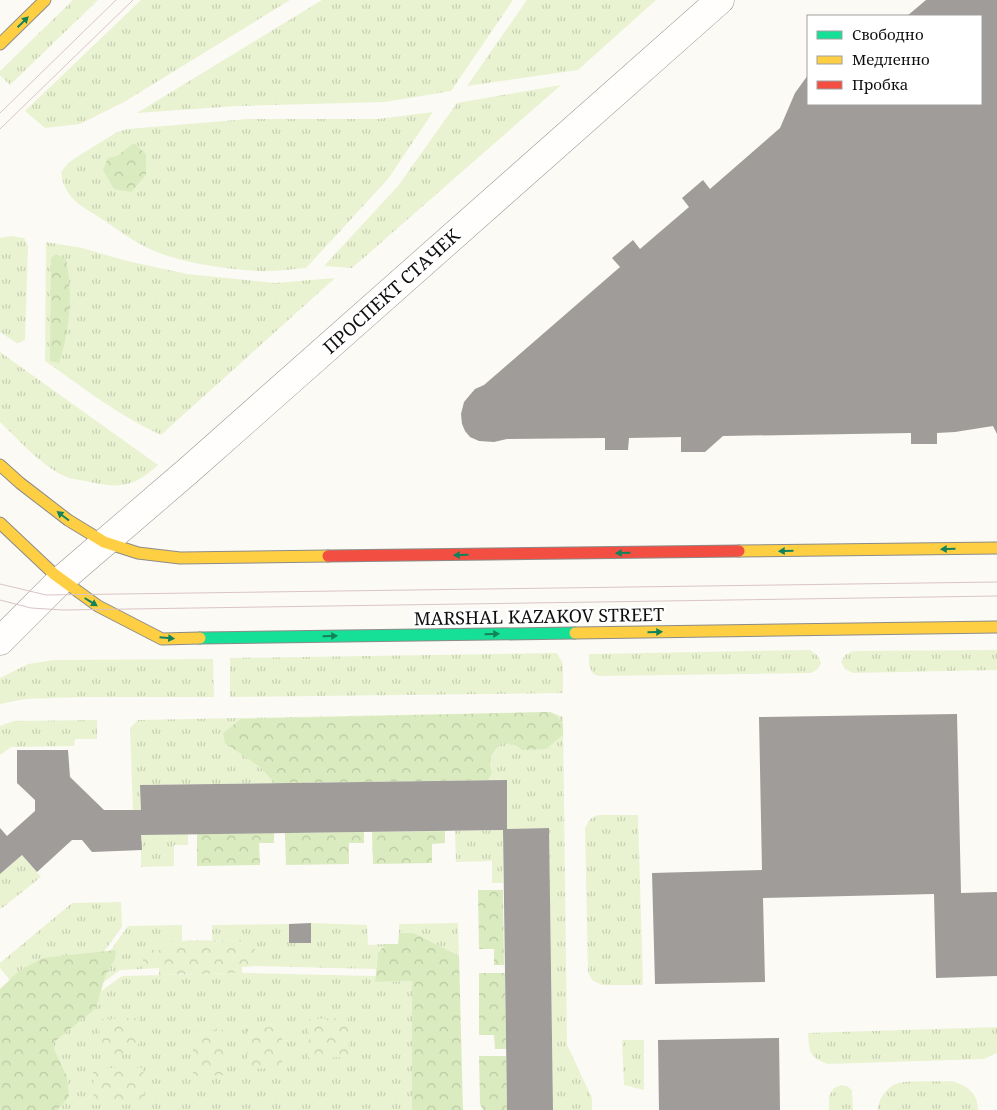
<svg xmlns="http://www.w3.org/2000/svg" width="997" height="1110" font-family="'Noto Serif',serif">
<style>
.grass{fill:url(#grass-tufts)}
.forest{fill:url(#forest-crowns)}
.park{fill:url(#park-crowns)}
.building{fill:#9f9c99}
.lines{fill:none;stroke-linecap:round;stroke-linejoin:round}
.street-casing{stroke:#969592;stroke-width:29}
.fast-casing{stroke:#8c8b89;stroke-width:13}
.slow-casing{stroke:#8c8b89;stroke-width:13}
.jam-casing{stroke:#8c8b89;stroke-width:13}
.street{stroke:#fffefd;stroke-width:28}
.fast{stroke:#16e098;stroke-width:11}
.slow{stroke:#ffcf43;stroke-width:11}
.jam{stroke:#f24e42;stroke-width:11}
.tram{stroke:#d9c4c7;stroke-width:1}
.oneway{fill:#13825a}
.labels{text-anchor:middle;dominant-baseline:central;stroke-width:5;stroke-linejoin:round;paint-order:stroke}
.street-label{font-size:18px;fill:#0f0f0f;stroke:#fff}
</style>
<defs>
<pattern id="grass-tufts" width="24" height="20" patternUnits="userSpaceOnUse" patternTransform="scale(1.25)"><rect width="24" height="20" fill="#e9f3d2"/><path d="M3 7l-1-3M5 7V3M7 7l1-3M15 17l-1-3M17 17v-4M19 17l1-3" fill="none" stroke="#c7cfb3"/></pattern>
<pattern id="forest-crowns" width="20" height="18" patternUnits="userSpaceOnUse" patternTransform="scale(1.25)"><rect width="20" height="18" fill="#daebbf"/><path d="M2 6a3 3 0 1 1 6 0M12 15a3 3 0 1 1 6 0" fill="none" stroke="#bac8a3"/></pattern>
<pattern id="park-crowns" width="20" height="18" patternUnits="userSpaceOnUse" patternTransform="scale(1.25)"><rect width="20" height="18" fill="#e9f3d2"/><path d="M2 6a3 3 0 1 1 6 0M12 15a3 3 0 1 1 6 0" fill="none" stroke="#c7cfb3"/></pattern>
</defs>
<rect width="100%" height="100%" fill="#fcfaf4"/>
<path class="grass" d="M 73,0 L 98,0 L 10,85 L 0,75 L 0,71 Z
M 141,0 L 290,0 L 124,102 L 80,124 L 45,128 L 25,111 Z
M 322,0 L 513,0 L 451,91 L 385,102 L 237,106 L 137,113 Z
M 527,0 L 656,0 L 578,70 L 467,86 Z
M 561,85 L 352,268 L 324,266 L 398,186 L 457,103 Z
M 433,112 L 388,179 L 306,268 C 291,269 275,272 260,271 C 232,270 191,264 165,255 C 142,248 121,232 102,219 C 81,206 64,198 61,172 L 69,162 L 117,132 L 128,129 L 248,119 L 378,119 Z
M 11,236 L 24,238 L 28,246 L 25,340 L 17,343 L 0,332 L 0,238 Z
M 46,242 L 82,248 L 127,261 L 187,274 L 275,283 L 335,278 L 161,435 C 119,416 82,387 45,361 Z
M 0,352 L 158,465 C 137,484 124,489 95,483 C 87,481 77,480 69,478 C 44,469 19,440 0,422 Z
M 810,650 L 818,656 L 821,663 L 818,669 L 811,673 L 599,676 L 593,674 L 589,665 L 589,654 Z
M 997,650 L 997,670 L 853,673 L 845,669 L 841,662 L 845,655 L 853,651 Z
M 557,653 L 563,664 L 563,693 L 230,697 L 230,658 Z
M 213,659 L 214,697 L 79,697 L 25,699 L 0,704 L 0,678 L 28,664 L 54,660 Z
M 550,712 L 563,717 L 567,1045 L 592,1098 L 592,1110 L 553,1110 L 549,828 L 507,829 L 506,780 L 141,785 L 141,810 L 133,810 L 130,728 L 138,720 Z
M 97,720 L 97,739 L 75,739 L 74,746 L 11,747 L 0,755 L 0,726 L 14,721 Z
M 598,815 L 638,815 L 643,985 L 602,985 L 592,980 L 588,972 L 585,828 L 590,819 Z
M 503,830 L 503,883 L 492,883 L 492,861 L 456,862 L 455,831 Z
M 188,834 L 188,845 L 174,845 L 174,866 L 141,867 L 141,835 Z
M 22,855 L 41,877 L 1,909 L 0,907 L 0,874 Z
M 121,902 L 122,927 L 66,1003 L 43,1021 L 0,968 L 0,963 L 72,903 Z
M 311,923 L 367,925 L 368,945 L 386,944 L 378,953 L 376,969 L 255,966 L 255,949 L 243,949 L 242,940 L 212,940 L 212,925 L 289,924 L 289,943 L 311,943 Z
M 458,923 L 459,956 L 414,933 L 399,933 L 399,924 Z
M 182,925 L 182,941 L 160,941 L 160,950 L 143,950 L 143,969 L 120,970 L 76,1003 L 74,1002 L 128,926 Z
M 242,973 L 376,976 L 375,982 L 412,981 L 412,1110 L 33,1110 L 40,1035 L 122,976 Z
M 997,1027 L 997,1053 L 984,1059 L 828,1064 C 809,1057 809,1052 808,1033 Z
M 622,1040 L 644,1040 L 644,1090 L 624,1085 Z
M 951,1081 C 967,1085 978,1093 978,1110 L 878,1110 C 878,1099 887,1086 899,1083 C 911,1080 937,1082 951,1081 Z
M 841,1085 L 847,1086 L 852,1090 L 853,1110 L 829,1110 L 829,1096 L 834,1088 Z"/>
<path class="forest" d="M 134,143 L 146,154 L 146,175 L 131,192 L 114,189 L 103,170 L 108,158 L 117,156 Z
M 56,254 L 66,259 C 73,291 70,331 59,363 L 50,361 L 51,258 Z
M 550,712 L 556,715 L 563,724 L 563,735 L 546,749 L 522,750 L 515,745 L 502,743 C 492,752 487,759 492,772 L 488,780 L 275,783 L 260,767 L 225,743 L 223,733 L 241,719 Z
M 445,831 L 445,843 L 432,844 L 432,863 L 373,864 L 372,832 Z
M 364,832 L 364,843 L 349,843 L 349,864 L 286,865 L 285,833 Z
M 274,833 L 274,843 L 259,843 L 260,865 L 197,866 L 197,834 Z
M 478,890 L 503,890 L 504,965 L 494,965 L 494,949 L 479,949 Z
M 399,933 L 414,933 L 459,956 L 463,1110 L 412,1110 L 412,981 L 375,982 L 378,953 L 386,944 L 398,944 Z
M 116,950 L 115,959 L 106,974 L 96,1008 L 54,1042 L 54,1049 L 67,1077 L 69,1097 L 57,1110 L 0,1110 L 0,989 L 19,971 L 43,958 Z
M 479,973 L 505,973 L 506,1049 L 495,1049 L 494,1035 L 479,1035 Z
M 479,1056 L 506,1056 L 507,1110 L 483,1110 L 480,1104 Z"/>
<path class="park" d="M 242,940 L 243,949 L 255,949 L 255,966 L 242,967 L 242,973 L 159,975 L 159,968 L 143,969 L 143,950 L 160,950 L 159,941 Z
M 139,1018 L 138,1054 L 100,1054 L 99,1019 Z
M 348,1018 L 349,1057 L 309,1058 L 309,1019 Z
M 282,1027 L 282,1068 L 248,1069 L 247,1028 Z
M 227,1030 L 227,1075 L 193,1076 L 193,1031 Z
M 93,1068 L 143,1068 L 145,1104 L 94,1105 Z"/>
<path class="building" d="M 926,0 L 997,0 L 997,434 L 993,426 L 955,432 L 937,433 L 937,444 L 911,444 L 911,433 L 723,436 L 705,452 L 681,452 L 681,437 L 629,438 L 628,450 L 605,450 L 605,438 L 507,439 L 494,442 L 479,441 L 470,437 L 465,431 L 462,424 L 461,414 L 464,402 L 469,396 L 475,389 L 484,385 L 620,267 L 612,258 L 633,240 L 640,249 L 689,207 L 682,198 L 703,180 L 710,189 L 780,128 L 795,93 L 808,75 L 808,104 L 981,104 L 981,16 L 907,16 Z
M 957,714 L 961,893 L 997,892 L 997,976 L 936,978 L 934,894 L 763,898 L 765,982 L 655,984 L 652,873 L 762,870 L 759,717 Z
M 17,750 L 68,750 L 70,777 L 104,810 L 141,810 L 140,785 L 507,780 L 507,829 L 549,828 L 553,1110 L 507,1110 L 503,830 L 141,835 L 142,850 L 92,852 L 82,840 L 72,840 L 37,872 L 22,855 L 0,874 L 0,828 L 7,836 L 35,811 L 35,800 L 17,783 Z
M 311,923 L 311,943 L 289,943 L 289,924 Z
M 779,1038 L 780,1110 L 659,1110 L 658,1040 Z"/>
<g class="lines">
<g class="street-casing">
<path id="street" d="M 0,641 L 61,580 L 189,470 L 720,0"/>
</g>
<g class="fast-casing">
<path id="fast" d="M 200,638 L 575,633"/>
</g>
<g class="slow-casing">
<path id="slow" d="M 0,44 L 45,0
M 0,465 L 20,483 L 68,520 L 104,542 L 138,553 L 180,558 L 328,556
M 0,523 L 54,574 L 98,606 L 162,639 L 200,638
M 739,551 L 997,548
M 575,633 L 997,627"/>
</g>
<g class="jam-casing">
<path id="jam" d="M 328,556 L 739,551"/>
</g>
<use href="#street" class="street"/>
<use href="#fast" class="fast"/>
<use href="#slow" class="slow"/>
<use href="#jam" class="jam"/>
<path class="tram" d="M 0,113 L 116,0
M 0,129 L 133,0
M 0,584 L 46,595 L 997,582
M 0,600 L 31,608 L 63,610 L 997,596"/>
</g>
<defs><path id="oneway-solid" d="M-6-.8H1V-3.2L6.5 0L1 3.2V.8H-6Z" transform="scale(1.25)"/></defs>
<g class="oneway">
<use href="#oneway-solid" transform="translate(23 22) rotate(-44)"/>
<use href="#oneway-solid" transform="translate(63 516) rotate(-143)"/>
<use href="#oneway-solid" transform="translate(948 549) rotate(179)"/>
<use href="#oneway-solid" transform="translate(786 551) rotate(179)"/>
<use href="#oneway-solid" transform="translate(623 553) rotate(179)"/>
<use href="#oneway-solid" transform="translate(461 555) rotate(179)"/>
<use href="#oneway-solid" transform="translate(91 602) rotate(32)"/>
<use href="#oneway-solid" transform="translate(655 632) rotate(-1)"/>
<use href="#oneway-solid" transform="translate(492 634) rotate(-1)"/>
<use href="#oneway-solid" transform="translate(330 636) rotate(-1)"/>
<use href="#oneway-solid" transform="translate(167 638) rotate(5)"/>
</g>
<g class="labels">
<g class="street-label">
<text transform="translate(391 291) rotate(-42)">ПРОСПЕКТ СТАЧЕК</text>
<text transform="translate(539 616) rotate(-1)">MARSHAL KAZAKOV STREET</text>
</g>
</g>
<rect x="807" y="15" width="175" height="90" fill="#ffffff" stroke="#9f9f9f"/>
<rect x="817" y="31" width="25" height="8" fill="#16e098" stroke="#9f9f9f"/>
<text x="852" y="40" font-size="15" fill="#0f0f0f">Свободно</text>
<rect x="817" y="56" width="25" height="8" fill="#ffcf43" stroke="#9f9f9f"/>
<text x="852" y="65" font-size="15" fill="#0f0f0f">Медленно</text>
<rect x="817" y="81" width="25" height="8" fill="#f24e42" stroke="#9f9f9f"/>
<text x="852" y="90" font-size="15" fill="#0f0f0f">Пробка</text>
</svg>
